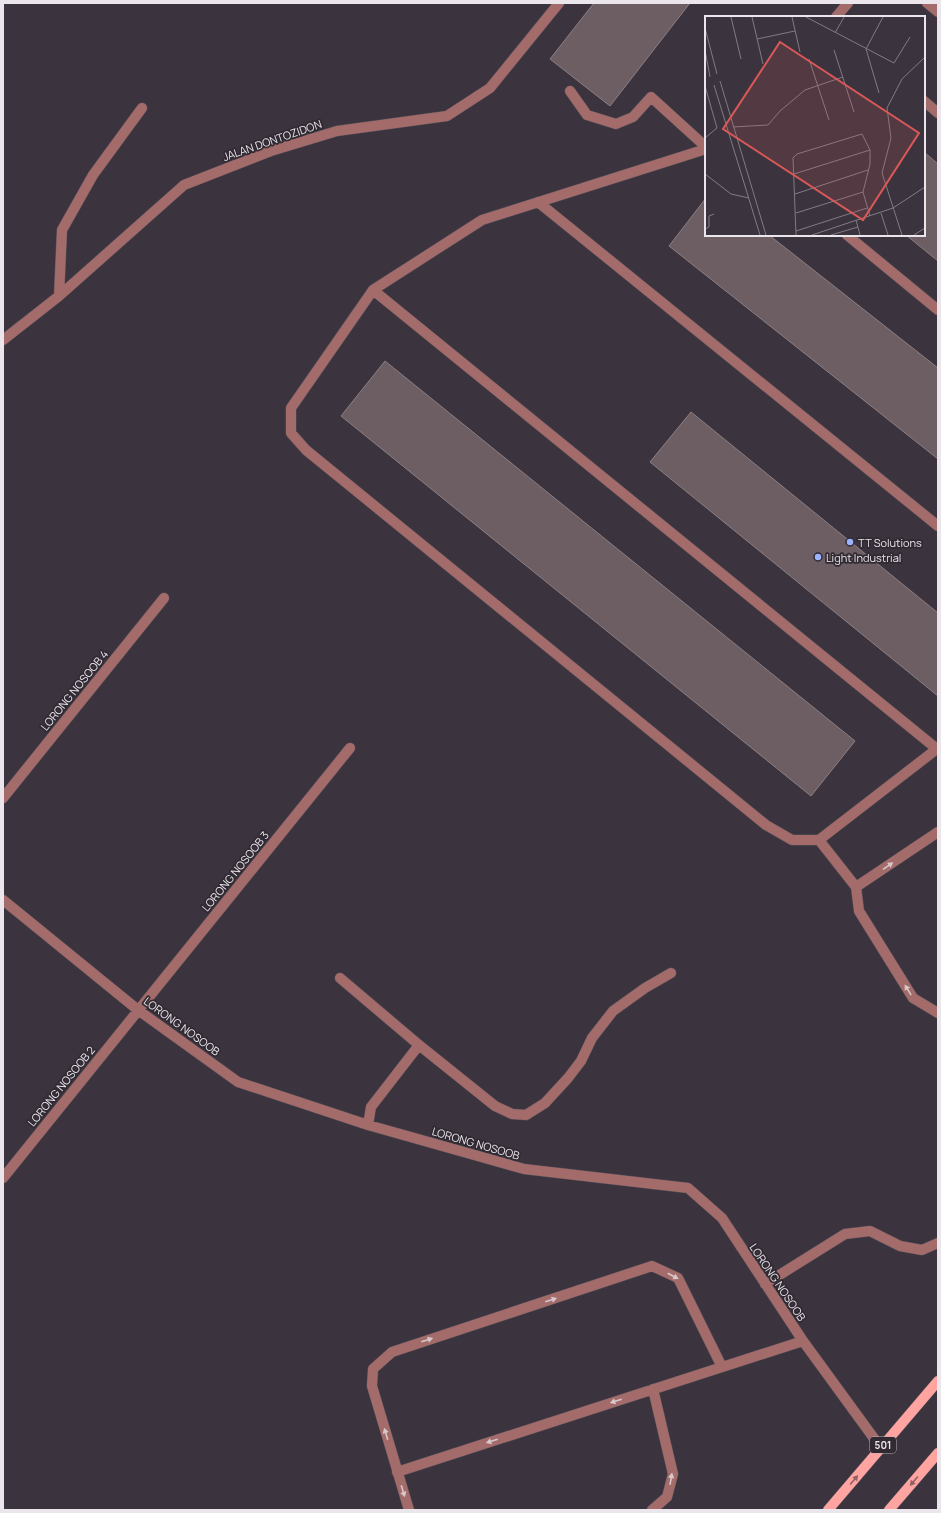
<svg xmlns="http://www.w3.org/2000/svg" width="941" height="1513" font-family="Manrope,sans-serif">
<style>
.building{fill:#6c5e62;stroke:#8d7f83}
.lines{fill:none;stroke-linecap:round;stroke-linejoin:round}
.minor-casing{stroke:#57505a;stroke-width:11}
.major-casing{stroke:#57505a;stroke-width:11}
.minor{stroke:#a36b69;stroke-width:10}
.major{stroke:#ffa4a0;stroke-width:10}
.oneway{fill:#d8c7cb}
.oneway2{fill:#8e6164}
.poi-dot{fill:#9cb4fd;stroke:#312a33;stroke-width:1.5}
.labels{text-anchor:middle;dominant-baseline:central;stroke-width:3.5;stroke-linejoin:round;paint-order:stroke}
.shield{fill:#312a33;stroke:#b2aeb4;stroke-width:1}
.shield-label{font-size:10px;font-weight:bold;fill:#eae6ec}
.street-label{font-size:11px;fill:#eae6ec;stroke:#312a33}
.poi-label{font-size:11px;fill:#eae6ec;stroke:#312a33;text-anchor:start}
.inset-road{fill:none;stroke:#817b84;stroke-width:1}
.view{fill:#db5859;fill-opacity:0.15;stroke:#db5859;stroke-width:2}
.inset-edge{fill:none;stroke:#eae6ec;stroke-width:2}
</style>
<rect width="100%" height="100%" fill="#3b343e"/>
<path class="building" d="M 594,3 L 690,3 L 610,106 L 550,59 Z
M 924,152 L 938,164 L 938,261 L 906,235 L 924,235 Z
M 706,198 L 706,235 L 769,235 L 938,368 L 938,459 L 669,246 Z
M 385,361 L 855,741 L 811,796 L 341,416 Z
M 691,412 L 938,613 L 938,696 L 650,462 Z"/>
<g class="lines">
<g class="minor-casing">
<path id="minor" d="M 927,3 L 938,12
M 836,17 L 848,3
M 570,91 L 587,115 L 616,124 L 633,117 L 651,97 L 706,147
M 924,101 L 938,113
M 706,149 L 482,220 L 373,290 L 291,408 L 291,433 L 306,450 L 766,825 L 792,840 L 819,840 L 938,748
M 538,202 L 938,526
M 847,235 L 938,310
M 373,290 L 937,749
M 59,296 L 62,230 L 93,175 L 142,108
M 3,340 L 59,296 L 184,185 L 271,151 L 337,131 L 447,116 L 490,88 L 559,3
M 3,798 L 164,598
M 819,840 L 856,887 L 859,911 L 913,998 L 938,1013
M 856,887 L 938,832
M 3,900 L 138,1010 L 238,1082 L 368,1125 L 524,1169 L 688,1188 L 722,1218 L 803,1341 L 881,1448
M 340,978 L 419,1045 L 495,1106 L 512,1114 L 526,1115 L 545,1103 L 568,1078 L 581,1061 L 592,1038 L 613,1011 L 645,988 L 671,973
M 368,1125 L 371,1107 L 419,1045
M 3,1178 L 350,748
M 765,1284 L 845,1234 L 870,1231 L 900,1246 L 922,1250 L 938,1243
M 397,1472 L 803,1341
M 409,1510 L 372,1386 L 373,1369 L 392,1352 L 652,1266 L 678,1278 L 722,1367
M 652,1510 L 667,1497 L 673,1474 L 653,1389"/>
</g>
<g class="major-casing">
<path id="major" d="M 828,1510 L 938,1381
M 889,1510 L 938,1453"/>
</g>
<use href="#minor" class="minor"/>
<use href="#major" class="major"/>
</g>
<defs><path id="oneway-solid" d="M-6-.8H1V-3.2L6.5 0L1 3.2V.8H-6Z"/></defs>
<g class="oneway">
<use href="#oneway-solid" transform="translate(888 866) rotate(-34)"/>
<use href="#oneway-solid" transform="translate(908 990) rotate(-122)"/>
<use href="#oneway-solid" transform="translate(673 1276) rotate(28)"/>
<use href="#oneway-solid" transform="translate(551 1300) rotate(-18)"/>
<use href="#oneway-solid" transform="translate(427 1340) rotate(-18)"/>
<use href="#oneway-solid" transform="translate(616 1401) rotate(162)"/>
<use href="#oneway-solid" transform="translate(386 1434) rotate(-107)"/>
<use href="#oneway-solid" transform="translate(492 1441) rotate(162)"/>
<use href="#oneway-solid" transform="translate(671 1479) rotate(-80)"/>
<use href="#oneway-solid" transform="translate(403 1491) rotate(73)"/>
</g>
<g class="oneway2">
<use href="#oneway-solid" transform="translate(854 1480) rotate(-50)"/>
<use href="#oneway-solid" transform="translate(914 1481) rotate(131)"/>
</g>
<g class="poi-dot">
<circle cx="850" cy="542" r="4"/>
<circle cx="818" cy="557" r="4"/>
</g>
<g class="labels">
<rect class="shield" x="870" y="1437" width="26" height="16" rx="3"/>
<g class="shield-label">
<text x="883" y="1445">501</text>
</g>
<g class="street-label">
<text transform="translate(272 140) rotate(-19)">JALAN DONTOZIDON</text>
<text transform="translate(74 690) rotate(-51)">LORONG NOSOOB 4</text>
<text transform="translate(235 871) rotate(-51)">LORONG NOSOOB 3</text>
<text transform="translate(182 1026) rotate(36)">LORONG NOSOOB</text>
<text transform="translate(61 1086) rotate(-51)">LORONG NOSOOB 2</text>
<text transform="translate(476 1143) rotate(16)">LORONG NOSOOB</text>
<text transform="translate(778 1282) rotate(56)">LORONG NOSOOB</text>
</g>
<g class="poi-label">
<text x="858" y="542">TT Solutions</text>
<text x="826" y="557">Light Industrial</text>
</g>
</g>
<g transform="translate(705 16)">
<rect width="220" height="220" fill="#3b343e"/>
<path class="inset-road" d="M 26,1 L 36,43M 47,1 L 58,48M 87,1 L 95,36M 101,1 L 189,47 L 205,21M 0,12 L 12,58M 130,17 L 139,1M 52,23 L 90,15M 0,34 L 5,61M 129,34 L 149,96M 104,43 L 124,104M 15,65 L 61,219M 9,69 L 55,219M 0,70 L 12,112 L 0,122M 174,77 L 161,33 L 178,1M 28,111 L 63,109 L 75,95 L 100,74 L 138,61M 0,158 L 26,178 L 44,182M 89,158 L 165,134M 90,178 L 163,154M 91,197 L 158,176M 176,197 L 183,219M 151,204 L 155,219M 0,213 L 4,211 L 4,200 L 9,198M 91,215 L 162,192M 91,219 L 88,142 L 92,138 L 157,118 L 165,134 L 165,148 L 158,176 L 165,200M 107,219 L 188,192 L 220,171M 126,219 L 153,211M 197,219 L 177,157 L 186,122 L 182,92 L 197,63 L 220,41M 209,219 L 220,212"/>
<path class="view" d="M 75,26 L 214,117 L 158,204 L 18,113 Z"/>
<rect width="220" height="220" class="inset-edge"/>
</g>
<rect width="941" height="1513" fill="none" stroke="#eae6ec" stroke-width="8"/>
</svg>
